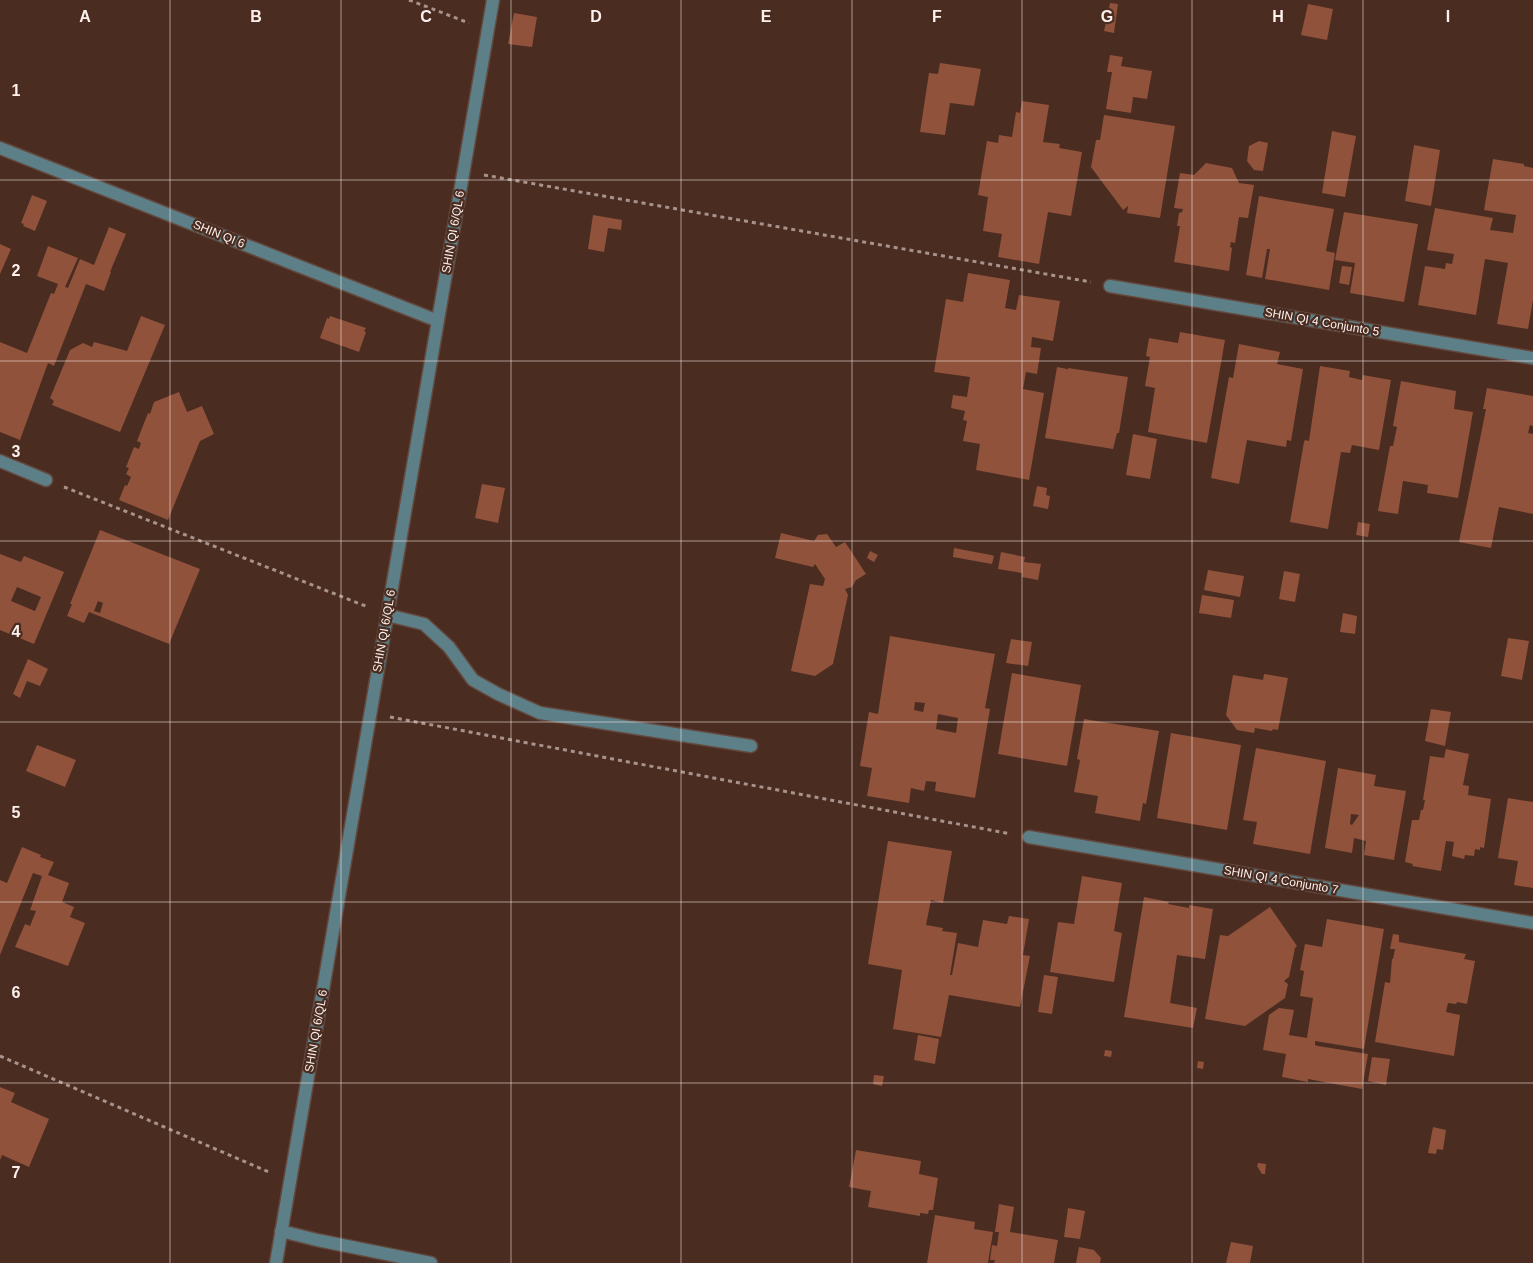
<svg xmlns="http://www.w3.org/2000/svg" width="1533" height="1263" font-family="Arial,sans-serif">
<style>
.building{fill:#90523b;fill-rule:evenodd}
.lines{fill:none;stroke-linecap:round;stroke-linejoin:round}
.minor-casing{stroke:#63483e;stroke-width:15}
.path{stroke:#a8938c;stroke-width:3;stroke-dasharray:4 4;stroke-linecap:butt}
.minor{stroke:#5d7f87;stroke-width:12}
.grid{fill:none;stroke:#fef1ed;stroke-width:1;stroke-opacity:0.55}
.labels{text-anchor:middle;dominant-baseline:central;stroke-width:4.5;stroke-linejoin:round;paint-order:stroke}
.street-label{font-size:12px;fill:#fef1ed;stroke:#4a2c21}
.grid-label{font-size:16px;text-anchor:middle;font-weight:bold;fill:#fef1ed;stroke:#4a2c21;stroke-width:4.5;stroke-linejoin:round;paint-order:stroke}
</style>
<rect width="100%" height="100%" fill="#4a2c21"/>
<path class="building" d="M 1110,3 L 1118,4 L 1114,33 L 1104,31 Z
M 1308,4 L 1333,9 L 1327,40 L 1301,35 Z
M 514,13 L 537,17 L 532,47 L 508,44 Z
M 1110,55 L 1123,57 L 1121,66 L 1152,71 L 1147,99 L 1133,97 L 1131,113 L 1106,109 L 1112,72 L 1107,72 Z
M 940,63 L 981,69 L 974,106 L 950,103 L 945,135 L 920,132 L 929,73 L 938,74 Z
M 1022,101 L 1049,105 L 1043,142 L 1060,144 L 1059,148 L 1082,152 L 1071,216 L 1048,212 L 1039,264 L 998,257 L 1002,234 L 983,231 L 988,197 L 978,195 L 987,141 L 998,143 L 999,135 L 1012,137 L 1016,112 L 1020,113 Z
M 1104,115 L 1175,126 L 1160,218 L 1127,213 L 1128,206 L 1123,210 L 1091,167 L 1096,140 L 1100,140 Z
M 1332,131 L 1356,136 L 1345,197 L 1322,193 Z
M 1259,141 L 1268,143 L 1263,171 L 1254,170 L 1247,161 L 1249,146 Z
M 1414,145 L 1440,150 L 1431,206 L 1405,201 Z
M 1493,159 L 1524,164 L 1524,166 L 1533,168 L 1533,300 L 1528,329 L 1497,324 L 1508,263 L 1485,259 L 1476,315 L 1418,305 L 1425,266 L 1445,269 L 1446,263 L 1452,264 L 1454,254 L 1427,250 L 1435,208 L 1493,218 L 1490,230 L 1513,233 L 1516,215 L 1484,210 Z
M 1206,163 L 1232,168 L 1239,183 L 1254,185 L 1248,218 L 1239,217 L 1235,243 L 1231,242 L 1230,247 L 1232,248 L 1229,271 L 1174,262 L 1180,226 L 1177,226 L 1179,213 L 1182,212 L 1183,209 L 1174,208 L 1180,173 L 1194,175 Z
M 32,195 L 47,201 L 35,231 L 23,226 L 24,224 L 21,223 Z
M 1259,196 L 1334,209 L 1326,251 L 1335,253 L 1329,290 L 1265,279 L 1270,249 L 1267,249 L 1262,278 L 1246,275 Z
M 1344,212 L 1418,224 L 1404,302 L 1350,293 L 1355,263 L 1335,260 Z
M 593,215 L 622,220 L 621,230 L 608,228 L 604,252 L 588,249 Z
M 109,227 L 126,234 L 110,272 L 111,272 L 104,291 L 86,284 L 54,366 L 48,363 L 20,440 L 0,432 L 0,342 L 27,353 L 51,293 L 54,294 L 58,284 L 37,276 L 48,246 L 78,258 L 65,287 L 68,288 L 80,259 L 94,265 Z
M 0,244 L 11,249 L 0,274 Z
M 1342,266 L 1352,267 L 1349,285 L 1339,283 Z
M 968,273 L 1010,280 L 1005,308 L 1016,310 L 1019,295 L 1060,301 L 1053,341 L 1032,337 L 1031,347 L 1041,348 L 1037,374 L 1026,372 L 1023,389 L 1044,393 L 1029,480 L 976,470 L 980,444 L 963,441 L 967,421 L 963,420 L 965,411 L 951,408 L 953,395 L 967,397 L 970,377 L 934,372 L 946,299 L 963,302 Z
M 141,316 L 165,325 L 120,432 L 52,405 L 54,401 L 50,398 L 70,350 L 83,343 L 92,347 L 94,342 L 127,351 Z
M 330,316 L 366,328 L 364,331 L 366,332 L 359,352 L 320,338 L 327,318 L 329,319 Z
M 1180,332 L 1225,340 L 1207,443 L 1148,432 L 1155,388 L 1145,386 L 1150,357 L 1146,356 L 1149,338 L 1178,343 Z
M 1239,344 L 1280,352 L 1277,364 L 1303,369 L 1291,441 L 1287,440 L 1286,447 L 1247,440 L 1239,484 L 1211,478 L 1229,377 L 1233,378 Z
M 1320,366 L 1350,371 L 1349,377 L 1362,380 L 1363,375 L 1391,380 L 1379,450 L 1352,445 L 1350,453 L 1341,452 L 1328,529 L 1290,522 L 1304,442 L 1305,440 L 1309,441 Z
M 1057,367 L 1067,369 L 1068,370 L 1068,368 L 1128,377 L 1119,433 L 1117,433 L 1113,449 L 1045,438 Z
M 1401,381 L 1456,391 L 1454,409 L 1473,412 L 1458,498 L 1427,493 L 1428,485 L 1403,481 L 1398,514 L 1378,511 L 1390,446 L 1393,446 L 1397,427 L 1393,426 Z
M 1487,388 L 1533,396 L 1533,426 L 1530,425 L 1528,433 L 1533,434 L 1533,514 L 1499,507 L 1491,548 L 1459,542 L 1481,434 L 1486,409 L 1483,409 Z
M 179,392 L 187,412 L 202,406 L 214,434 L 200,441 L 168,520 L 119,500 L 125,485 L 127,486 L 131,477 L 126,474 L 129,468 L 126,467 L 134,447 L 139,449 L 141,443 L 137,441 L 148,413 L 150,414 L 154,402 Z
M 1133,434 L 1157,439 L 1150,479 L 1126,475 Z
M 482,484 L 505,488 L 498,523 L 475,518 Z
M 1037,486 L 1047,488 L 1046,495 L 1050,496 L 1048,509 L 1033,506 Z
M 1358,522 L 1370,524 L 1368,537 L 1356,535 Z
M 100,530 L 200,569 L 169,644 L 89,612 L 84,623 L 67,616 L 72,604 L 70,604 ZM 98,601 L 103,603 L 100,613 L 94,611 Z
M 781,533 L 814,541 L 818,535 L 827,534 L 836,547 L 845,542 L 866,574 L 856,580 L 852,587 L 845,589 L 848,595 L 833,664 L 815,676 L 791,671 L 810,584 L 823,586 L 825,579 L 815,564 L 813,567 L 775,558 Z
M 954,548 L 991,555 L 994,556 L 992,564 L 953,557 Z
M 870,551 L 878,555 L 874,562 L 867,558 Z
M 1001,552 L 1025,557 L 1024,562 L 1041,564 L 1038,580 L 1022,577 L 1022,573 L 998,569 Z
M 0,554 L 21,562 L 24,556 L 64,572 L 34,644 L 0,630 ZM 17,587 L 41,597 L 35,611 L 11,601 Z
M 1208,570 L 1244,576 L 1240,597 L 1204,590 Z
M 1284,571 L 1300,574 L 1295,602 L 1279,599 Z
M 1202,595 L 1234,600 L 1231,618 L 1199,613 Z
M 1343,613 L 1357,616 L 1355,634 L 1340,632 Z
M 890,636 L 995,654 L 985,708 L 990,709 L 975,798 L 935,791 L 936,782 L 926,781 L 924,791 L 911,788 L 909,803 L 867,796 L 872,768 L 860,766 L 869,712 L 878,714 ZM 915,702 L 925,703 L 923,712 L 914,710 ZM 938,714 L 958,718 L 956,733 L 936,729 Z
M 1508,638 L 1529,641 L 1522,680 L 1501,676 Z
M 1011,639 L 1032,642 L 1028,666 L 1006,663 Z
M 28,659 L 48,669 L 40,686 L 27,681 L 20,698 L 13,694 Z
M 1012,673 L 1081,685 L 1067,766 L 998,754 Z
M 1264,674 L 1288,678 L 1278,730 L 1273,729 L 1272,731 L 1255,728 L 1254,733 L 1237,730 L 1226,715 L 1233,675 L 1263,680 Z
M 1431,709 L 1451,712 L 1445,746 L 1425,741 Z
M 1084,719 L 1159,731 L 1146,804 L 1143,803 L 1140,821 L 1095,813 L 1098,796 L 1074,792 L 1080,760 L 1077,759 Z
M 1171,733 L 1241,745 L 1227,830 L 1157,818 Z
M 37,745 L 76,760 L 65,787 L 26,771 Z
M 1256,748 L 1326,761 L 1310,854 L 1253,844 L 1257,822 L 1243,820 Z
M 1446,749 L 1469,754 L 1463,785 L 1469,786 L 1468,795 L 1491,799 L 1484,848 L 1480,847 L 1480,850 L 1475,849 L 1474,856 L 1465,855 L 1464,859 L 1452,856 L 1454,842 L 1446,841 L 1441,871 L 1412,866 L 1413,864 L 1405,862 L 1412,820 L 1419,820 L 1421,810 L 1423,810 L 1425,800 L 1423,800 L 1430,756 L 1444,758 Z
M 1338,768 L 1376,775 L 1374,786 L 1406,791 L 1394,860 L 1364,855 L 1366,841 L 1354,838 L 1352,853 L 1325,848 ZM 1351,814 L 1359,815 L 1352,825 L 1350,824 Z
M 1508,798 L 1533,802 L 1533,888 L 1514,885 L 1518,861 L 1498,858 Z
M 888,841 L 952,851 L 943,903 L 931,900 L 926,925 L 943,928 L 942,931 L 957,933 L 950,975 L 952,975 L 958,943 L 978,947 L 983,920 L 1007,924 L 1009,916 L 1029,919 L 1023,955 L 1030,956 L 1020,1007 L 949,995 L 941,1037 L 893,1029 L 902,970 L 868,964 Z
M 22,847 L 41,855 L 40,857 L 54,862 L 48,875 L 69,883 L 62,902 L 74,907 L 70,917 L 85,923 L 68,966 L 15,947 L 25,924 L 30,926 L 36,911 L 30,910 L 42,876 L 33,873 L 0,955 L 0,880 L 7,883 Z
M 1082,876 L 1122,883 L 1114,931 L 1122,933 L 1114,982 L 1050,972 L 1058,922 L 1074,924 Z
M 1144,897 L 1169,902 L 1168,904 L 1189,908 L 1189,905 L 1213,909 L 1205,959 L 1177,955 L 1170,1003 L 1197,1008 L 1193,1028 L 1124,1017 Z
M 1270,907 L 1297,946 L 1295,948 L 1289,977 L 1284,981 L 1288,984 L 1285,998 L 1245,1026 L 1205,1019 L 1220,935 L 1228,936 Z
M 1327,919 L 1384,929 L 1364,1049 L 1315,1041 L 1315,1045 L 1318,1046 L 1368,1054 L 1362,1089 L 1308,1079 L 1308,1082 L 1282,1077 L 1286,1054 L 1263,1050 L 1269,1015 L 1279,1008 L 1294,1010 L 1289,1035 L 1307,1038 L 1313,998 L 1300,996 L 1304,971 L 1300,970 L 1305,944 L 1322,947 Z
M 1393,934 L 1399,935 L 1399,942 L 1466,954 L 1464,959 L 1475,961 L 1467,1004 L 1457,1002 L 1456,1004 L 1448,1003 L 1446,1012 L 1460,1015 L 1454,1056 L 1375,1042 L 1385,982 L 1390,983 L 1392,959 L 1393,959 L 1395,949 L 1390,949 Z
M 1044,975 L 1058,977 L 1052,1014 L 1038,1012 Z
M 918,1035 L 939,1039 L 935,1064 L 914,1060 Z
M 1105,1050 L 1112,1051 L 1111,1057 L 1104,1056 Z
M 1372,1057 L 1390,1059 L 1386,1085 L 1368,1081 Z
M 1198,1061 L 1204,1062 L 1203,1069 L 1197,1068 Z
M 874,1075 L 884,1076 L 882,1086 L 873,1084 Z
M 0,1087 L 15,1093 L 11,1102 L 49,1119 L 29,1167 L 2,1155 L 0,1160 Z
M 1433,1127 L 1446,1130 L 1443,1150 L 1437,1149 L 1436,1154 L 1428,1153 Z
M 856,1150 L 921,1161 L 919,1174 L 938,1178 L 933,1210 L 929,1210 L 928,1214 L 920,1213 L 920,1216 L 868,1207 L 871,1191 L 849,1187 Z
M 1258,1163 L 1266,1164 L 1265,1174 L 1262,1174 L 1257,1166 Z
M 999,1204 L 1014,1207 L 1010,1232 L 1058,1240 L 1054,1263 L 994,1263 L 995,1260 L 990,1260 L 992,1245 L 997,1246 L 999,1232 L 995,1232 Z
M 1068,1208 L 1085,1211 L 1080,1239 L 1064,1237 Z
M 935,1215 L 975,1222 L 974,1229 L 993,1232 L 988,1263 L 927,1263 Z
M 1231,1242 L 1253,1246 L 1250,1263 L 1226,1263 Z
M 1079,1247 L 1094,1250 L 1101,1258 L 1100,1263 L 1076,1263 Z"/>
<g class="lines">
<g class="minor-casing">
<path id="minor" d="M 0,148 L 438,321
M 1110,286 L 1533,358
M 0,461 L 46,480
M 387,615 L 424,624 L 449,647 L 473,680 L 498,694 L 540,713 L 751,746
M 1029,837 L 1533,923
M 281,1231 L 317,1240 L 431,1263
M 276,1263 L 493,0"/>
</g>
<path class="path" d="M 409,0 L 469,23
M 484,175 L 1091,282
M 64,487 L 368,607
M 390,717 L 1011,834
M 0,1056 L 271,1173"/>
<use href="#minor" class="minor"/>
</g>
<path class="grid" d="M 170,0 L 170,1263M 341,0 L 341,1263M 511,0 L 511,1263M 681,0 L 681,1263M 852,0 L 852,1263M 1022,0 L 1022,1263M 1192,0 L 1192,1263M 1363,0 L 1363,1263M 0,180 L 1533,180M 0,361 L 1533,361M 0,541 L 1533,541M 0,722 L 1533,722M 0,902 L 1533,902M 0,1083 L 1533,1083"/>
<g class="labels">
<g class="street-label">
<text transform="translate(453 232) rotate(-80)">SHIN QI 6/QL 6</text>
<text transform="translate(219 234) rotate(22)">SHIN QI 6</text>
<text transform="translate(1322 322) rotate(10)">SHIN QI 4 Conjunto 5</text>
<text transform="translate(384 631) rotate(-80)">SHIN QI 6/QL 6</text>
<text transform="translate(1281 880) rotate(10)">SHIN QI 4 Conjunto 7</text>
<text transform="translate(316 1031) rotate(-80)">SHIN QI 6/QL 6</text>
</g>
</g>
<g class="grid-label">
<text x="85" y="22">A</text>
<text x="256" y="22">B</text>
<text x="426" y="22">C</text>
<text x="596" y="22">D</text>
<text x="766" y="22">E</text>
<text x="937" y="22">F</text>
<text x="1107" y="22">G</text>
<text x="1278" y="22">H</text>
<text x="1448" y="22">I</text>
<text x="16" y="96">1</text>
<text x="16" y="276">2</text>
<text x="16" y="457">3</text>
<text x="16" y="637">4</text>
<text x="16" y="818">5</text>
<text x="16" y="998">6</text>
<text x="16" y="1178">7</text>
</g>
</svg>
